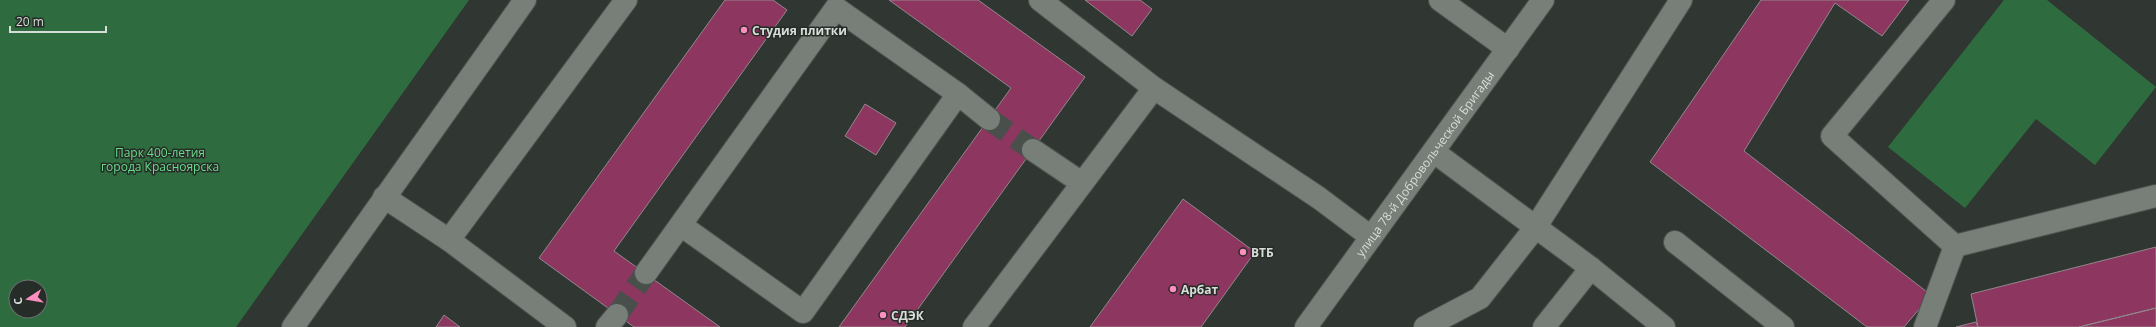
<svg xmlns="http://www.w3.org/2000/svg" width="2156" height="327" font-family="'Open Sans',sans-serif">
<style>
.green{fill:#2e6c40;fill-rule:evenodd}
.building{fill:#8d3660;stroke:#92888c}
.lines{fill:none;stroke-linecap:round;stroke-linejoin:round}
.minor-tunnel{stroke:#494f4a;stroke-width:22;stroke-dasharray:22 11;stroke-linecap:butt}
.minor-casing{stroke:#4e534f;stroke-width:24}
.minor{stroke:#777f78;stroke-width:22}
.poi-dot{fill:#fd8ec0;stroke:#262c27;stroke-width:1.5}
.labels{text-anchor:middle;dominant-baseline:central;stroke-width:3;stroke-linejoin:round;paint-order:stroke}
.poi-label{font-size:12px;font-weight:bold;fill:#d9ddda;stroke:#262c27;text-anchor:start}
.park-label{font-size:12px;fill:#6add8b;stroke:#262c27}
.street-label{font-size:12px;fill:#d9ddda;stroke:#262c27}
</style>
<rect width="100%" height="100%" fill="#303631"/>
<path class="green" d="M 0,0 L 469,0 L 236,327 L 0,327 ZM 16,287 L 40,287 L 40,311 L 16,311 Z
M 2004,0 L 2047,0 L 2156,87 L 2095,165 L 2036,119 L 1965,208 L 1888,147 Z"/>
<path class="building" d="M 725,0 L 773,0 L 787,10 L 614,251 L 720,327 L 634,327 L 539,258 Z
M 889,0 L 978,0 L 1085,77 L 905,327 L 839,327 L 1011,88 Z
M 1085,0 L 1140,0 L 1152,9 L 1132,36 Z
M 1761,0 L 1909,0 L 1882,36 L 1835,3 L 1744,151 L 1931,295 L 1904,327 L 1867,327 L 1650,162 Z
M 865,104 L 896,123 L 876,155 L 845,136 Z
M 1183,199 L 1255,252 L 1201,327 L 1090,327 Z
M 2156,247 L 2156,308 L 2079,327 L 1978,327 L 1971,294 Z
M 2156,308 L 2156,327 L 2079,327 Z
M 444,315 L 460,327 L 436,327 Z
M 1976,322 L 1978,327 L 1956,327 Z"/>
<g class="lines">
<path class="minor-tunnel" d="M 989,119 L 1033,150
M 617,315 L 646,273"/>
<g class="minor-casing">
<g id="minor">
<path d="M 1040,0 L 1154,88 L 1319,198 L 1371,237"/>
<path d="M 1440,0 L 1508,49"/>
<path d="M 1033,150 L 1082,183"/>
<path d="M 1434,152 L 1591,268 L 1664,327"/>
<path d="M 384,197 L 449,240 L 565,327"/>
<path d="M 682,226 L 803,312 L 958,94"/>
<path d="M 449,240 L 626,0"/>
<path d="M 1675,242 L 1783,327"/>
<path d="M 1955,246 L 2156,196"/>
<path d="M 646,273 L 836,8 L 958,94 L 989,119"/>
<path d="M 293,327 L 525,0"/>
<path d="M 607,327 L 617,315"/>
<path d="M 974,327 L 1154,88"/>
<path id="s1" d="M 1306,327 L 1543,0"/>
<path d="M 1425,327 L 1480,298 L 1535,228 L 1681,0"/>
<path d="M 1544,327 L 1591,268"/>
<path d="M 1925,327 L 1955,246 L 1832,136 L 1944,0"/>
</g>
</g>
<use href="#minor" class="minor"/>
</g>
<g class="poi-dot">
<circle cx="744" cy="30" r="4"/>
<circle cx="1243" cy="252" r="4"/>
<circle cx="1173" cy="289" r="4"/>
<circle cx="883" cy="315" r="4"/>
</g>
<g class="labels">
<g class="poi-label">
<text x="752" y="30">Студия плитки</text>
<text x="1251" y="252">ВТБ</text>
<text x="1181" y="289">Арбат</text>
<text x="891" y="315">СДЭК</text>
</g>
<g class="park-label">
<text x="160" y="152">Парк 400-летия<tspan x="160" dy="14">города Красноярска</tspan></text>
</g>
<g class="street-label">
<text stroke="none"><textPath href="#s1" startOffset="202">улица 78-й Добровольческой Бригады</textPath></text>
</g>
</g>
<g transform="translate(28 299) rotate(258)"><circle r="19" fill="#262c27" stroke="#6e736f"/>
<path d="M0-3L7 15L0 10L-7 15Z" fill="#fd8ec0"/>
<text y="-6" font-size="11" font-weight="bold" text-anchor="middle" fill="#d9ddda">С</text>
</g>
<path d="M10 26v6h96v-6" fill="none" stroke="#d9ddda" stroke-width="2"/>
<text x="16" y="26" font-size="12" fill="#d9ddda" stroke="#262c27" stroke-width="3" paint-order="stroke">20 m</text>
</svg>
